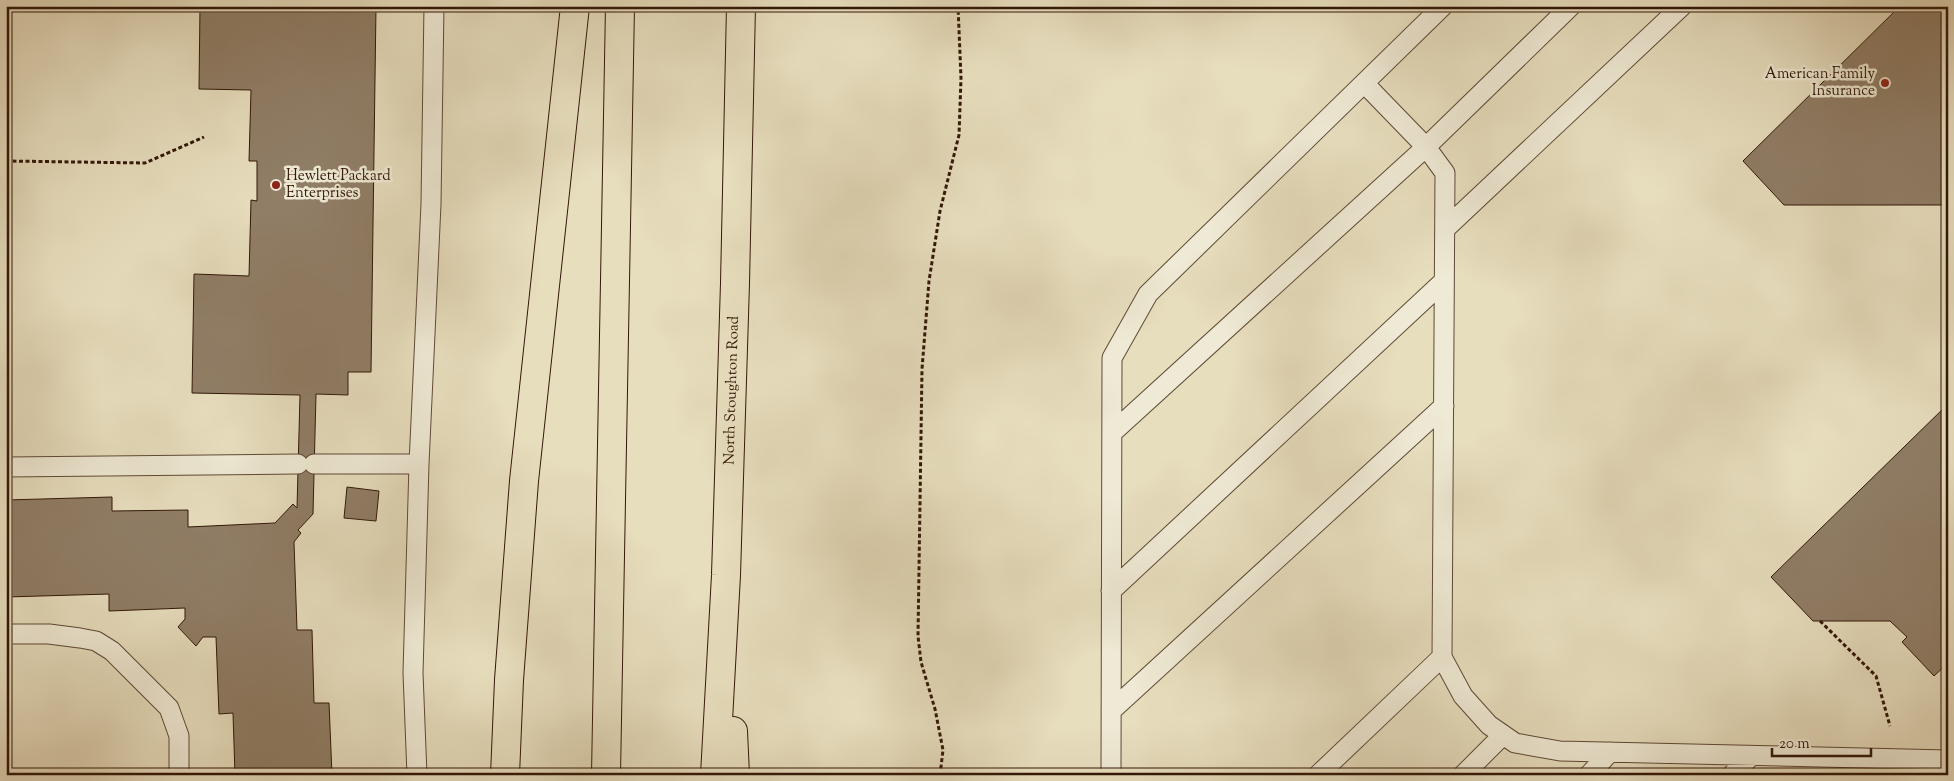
<svg xmlns="http://www.w3.org/2000/svg" width="1954" height="781" font-family="'Sorts Mill Goudy',serif">
<style>
.building{fill:#907e67;stroke:#321708}
.lines{fill:none;stroke-linecap:round;stroke-linejoin:round}
.service-casing{stroke:#5f4936;stroke-width:21}
.primary-casing{stroke:#321708;stroke-width:30}
.path{stroke:#321708;stroke-width:3;stroke-dasharray:4 2.5;stroke-linecap:butt}
.service{stroke:#efead5;stroke-width:19}
.primary{stroke:#e7debe;stroke-width:28}
.poi-dot{fill:#8f2418;stroke:#efead5;stroke-width:2}
.labels{text-anchor:middle;dominant-baseline:central;stroke-width:5;stroke-linejoin:round;paint-order:stroke}
.poi-label{font-size:15px;fill:#321708;stroke:#efead5;text-anchor:end}
.street-label{font-size:15px;fill:#321708;stroke:#efead5}
</style>
<rect width="100%" height="100%" fill="#e7debe"/>
<filter id="stains"><feTurbulence type="fractalNoise" baseFrequency=".004" numOctaves="4"/><feColorMatrix values="0 0 0 0 .2 0 0 0 0 .09 0 0 0 0 .02 0 0 0 .5 -.17"/></filter>
<radialGradient id="worn" r=".72"><stop offset=".6" stop-color="#630" stop-opacity="0"/><stop offset="1" stop-color="#630" stop-opacity=".3"/></radialGradient>
<path class="building" d="M 200,6 L 376,6 L 371,372 L 348,372 L 348,395 L 316,394 L 313,514 L 298,530 L 301,533 L 294,542 L 297,630 L 312,630 L 314,703 L 329,703 L 332,775 L 235,775 L 233,713 L 219,714 L 216,637 L 203,637 L 196,646 L 178,627 L 185,619 L 185,608 L 109,611 L 109,594 L 6,597 L 6,500 L 112,497 L 112,511 L 188,510 L 188,527 L 275,523 L 293,504 L 297,508 L 300,395 L 192,393 L 194,274 L 249,276 L 251,200 L 257,201 L 257,161 L 249,161 L 251,90 L 199,89 Z
M 1900,6 L 1948,6 L 1948,207 L 1946,205 L 1784,205 L 1743,161 Z
M 1948,404 L 1948,663 L 1934,676 L 1902,642 L 1907,637 L 1890,621 L 1813,621 L 1771,577 Z
M 347,487 L 379,491 L 376,521 L 344,518 Z"/>
<g class="lines">
<g class="service-casing">
<path id="service" d="M 1571,6 L 1426,147 L 1445,173 L 1442,657 L 1463,696 L 1489,725 L 1515,743 L 1560,751 L 1948,760
M 1445,229 L 1682,6
M 1112,433 L 1426,147 L 1364,83
M 314,464 L 419,464
M 6,467 L 298,464
M 1111,591 L 1444,281
M 6,634 L 49,634 L 80,638 L 96,641 L 112,651 L 169,708 L 179,736 L 179,775
M 1111,711 L 1444,406
M 417,775 L 413,673 L 419,464 L 431,204 L 434,6
M 1111,775 L 1112,358 L 1148,294 L 1443,6
M 1318,775 L 1442,657
M 1463,775 L 1503,735
M 1589,775 L 1610,752
M 1732,775 L 1751,756"/>
</g>
<g class="primary-casing">
<g id="primary">
<path d="M 733,731 L 735,775"/>
<path d="M 505,775 L 509,680 L 524,481 L 575,6"/>
<path d="M 606,775 L 620,6"/>
<path id="s1" d="M 715,775 L 726,575 L 735,283 L 741,6"/>
</g>
</g>
<path class="path" d="M 6,161 L 145,163 L 204,137
M 1820,621 L 1876,676 L 1890,726
M 940,775 L 943,750 L 935,709 L 921,662 L 918,636 L 922,369 L 929,281 L 940,211 L 959,135 L 961,78 L 958,6"/>
<use href="#service" class="service"/>
<use href="#primary" class="primary"/>
</g>
<g class="poi-dot">
<circle cx="1885" cy="83" r="5"/>
<circle cx="276" cy="185" r="5"/>
</g>
<g class="labels">
<g class="poi-label">
<text x="1875" y="74">American Family<tspan x="1875" dy="17">Insurance</tspan></text>
<text x="286" y="176" text-anchor="start">Hewlett Packard<tspan x="286" dy="17">Enterprises</tspan></text>
</g>
<g class="street-label">
<text stroke="none"><textPath href="#s1" startOffset="385">North Stoughton Road</textPath></text>
</g>
</g>
<rect width="1954" height="781" fill="none" stroke="#e7debe" stroke-width="25"/>
<rect x="8" y="8" width="1939" height="766" fill="none" stroke="#321708" stroke-width="2.5"/>
<rect x="12" y="12" width="1929" height="756" fill="none" stroke="#321708"/>
<path d="M1772 748v8h99v-8" fill="none" stroke="#321708" stroke-width="2.5"/>
<text x="1779" y="748" font-size="15" fill="#321708" stroke="#efead5" stroke-width="4" paint-order="stroke">20 m</text>
<rect width="100%" height="100%" filter="url(#stains)"/>
<rect width="100%" height="100%" fill="url(#worn)"/>
</svg>
